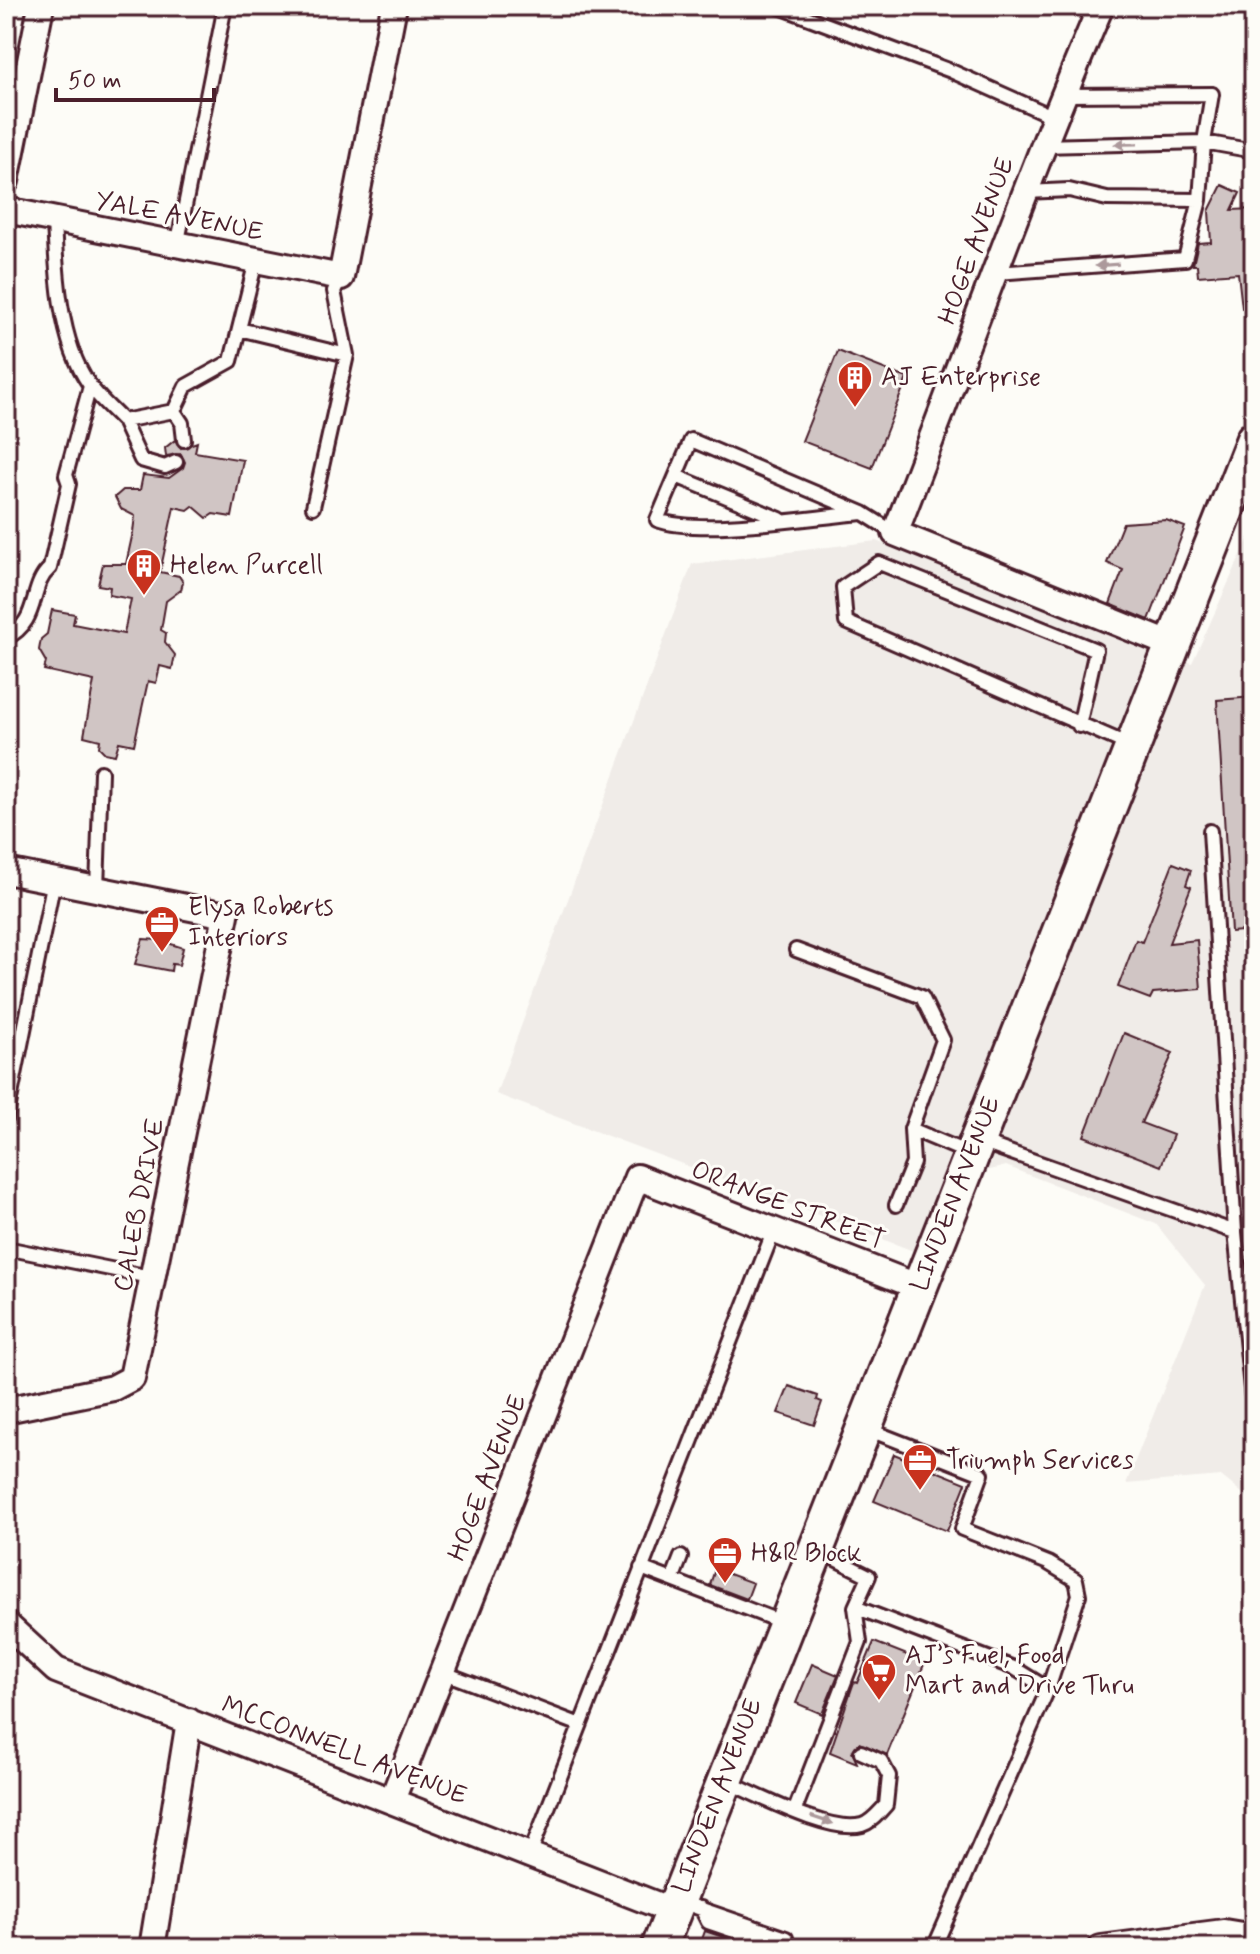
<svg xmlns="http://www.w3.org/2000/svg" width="1260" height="1954" font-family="Mynerve,sans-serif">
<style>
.built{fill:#f0ece8}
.building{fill:#d0c5c4;stroke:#4a1f2b;stroke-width:2}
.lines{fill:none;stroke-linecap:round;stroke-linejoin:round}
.lane-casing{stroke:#4a1f2b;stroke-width:18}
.street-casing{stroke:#4a1f2b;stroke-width:30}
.secondary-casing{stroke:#4a1f2b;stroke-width:40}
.lane{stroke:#fdfcf7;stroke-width:12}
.street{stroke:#fdfcf7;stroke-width:24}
.secondary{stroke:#fdfcf7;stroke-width:34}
.oneway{fill:#ac999b}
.labels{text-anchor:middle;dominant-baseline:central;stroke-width:6;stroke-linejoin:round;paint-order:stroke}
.street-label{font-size:26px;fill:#4a1f2b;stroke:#fdfcf7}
.poi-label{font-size:26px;fill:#4a1f2b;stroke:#fdfcf7;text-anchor:start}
</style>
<rect width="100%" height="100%" fill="#fdfcf7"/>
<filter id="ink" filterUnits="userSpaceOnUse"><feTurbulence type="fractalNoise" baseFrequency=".0125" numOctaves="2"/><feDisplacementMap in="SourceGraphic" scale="16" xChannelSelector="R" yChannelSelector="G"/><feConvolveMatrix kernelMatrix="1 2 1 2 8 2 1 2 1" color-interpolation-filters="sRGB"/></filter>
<g filter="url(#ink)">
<path class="built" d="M 1254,526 L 1254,1500 L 1252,1501 L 1221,1476 L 1126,1484 L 1205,1285 L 1156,1224 L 1006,1166 L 986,1171 L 951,1265 L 496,1094 L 692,564 L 876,541 L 1192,663 Z"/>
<path class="building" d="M 1222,185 L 1240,193 L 1232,210 L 1254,209 L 1254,307 L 1242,308 L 1238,273 L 1198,276 L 1197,265 L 1193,265 L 1198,243 L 1211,242 L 1209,211 Z
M 838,351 L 907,378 L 872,468 L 802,441 Z
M 175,440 L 181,448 L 197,442 L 195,452 L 243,460 L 232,517 L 213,514 L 207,518 L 193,506 L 188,510 L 174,507 L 160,572 L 179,576 L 183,582 L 181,590 L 166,601 L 161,630 L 166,633 L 165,642 L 175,655 L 172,669 L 160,666 L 156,683 L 148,681 L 134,745 L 119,742 L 115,755 L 105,753 L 99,747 L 100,740 L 84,736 L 94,681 L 44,670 L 46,662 L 39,650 L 41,639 L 47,634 L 52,610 L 75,614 L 73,624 L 124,634 L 131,599 L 109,595 L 110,587 L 98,585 L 103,564 L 126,564 L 133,532 L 135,516 L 121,509 L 115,497 L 123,490 L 140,490 L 143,475 L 169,478 L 183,468 L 185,462 L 181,454 L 166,456 L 165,448 Z
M 1166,520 L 1185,527 L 1149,620 L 1110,604 L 1123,570 L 1107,563 L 1123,523 Z
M 1254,697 L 1254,930 L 1231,932 L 1217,700 Z
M 1173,863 L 1191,870 L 1186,885 L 1191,887 L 1169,943 L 1197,940 L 1201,989 L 1153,993 L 1150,999 L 1118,987 L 1136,940 L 1142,942 Z
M 143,939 L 159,940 L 183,948 L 179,965 L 172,964 L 171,971 L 135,964 Z
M 1124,1033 L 1173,1053 L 1141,1123 L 1173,1135 L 1161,1166 L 1084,1136 Z
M 789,1386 L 818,1396 L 817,1400 L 822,1402 L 814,1425 L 778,1413 Z
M 894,1454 L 966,1483 L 947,1531 L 874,1501 Z
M 715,1569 L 753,1583 L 747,1599 L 710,1585 Z
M 874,1642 L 925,1662 L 887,1755 L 859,1743 L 852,1752 L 857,1763 L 830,1752 L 854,1682 L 857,1683 Z
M 812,1664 L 838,1675 L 822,1714 L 796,1703 Z
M 705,1931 L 749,1946 L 760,1944 L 764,1948 L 699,1948 Z"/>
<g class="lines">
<g class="lane-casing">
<path id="lane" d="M 777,6 L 951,71 L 1054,117
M 1041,146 L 1204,142 L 1254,151
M 1026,192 L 1069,190 L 1107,199 L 1200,200
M 54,220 C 56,269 59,342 89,384 C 98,398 112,409 123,421 L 174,411 L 186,386 L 231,361 L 256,261
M 177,246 L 225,6
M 997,273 L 1185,259 L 1200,200 L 1204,142 L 1212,94 L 1063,95
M 239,329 L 347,355
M 174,411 L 182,423 L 184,440
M 123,421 L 141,460 L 165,467 L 176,462
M 676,476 L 780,519
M 313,507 L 347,355 L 334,291 L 341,277
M 863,513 C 811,517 702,536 657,520 L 691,440 L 863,513 L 895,533
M 6,638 C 41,621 28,587 50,568 L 69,484 L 66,475 L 90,386
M 1079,726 L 1096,650 L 879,563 L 843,587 L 846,622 L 1129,745
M 1210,831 L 1235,1232 L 1254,1418
M 97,889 L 101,772
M 796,950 L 922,997 L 943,1040 L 911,1129 L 913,1163 L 896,1205
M 6,1120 L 54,880
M 911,1129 L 968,1153
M 978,1141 L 1235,1232
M 6,1248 L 155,1278
M 867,1429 L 982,1474 L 962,1529 L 1048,1563 L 1076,1580 L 1079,1595 L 1048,1689
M 817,1550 L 869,1576 L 855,1607 L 1014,1668 L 1048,1689 L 934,1948
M 641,1568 L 784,1623
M 672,1580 L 681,1557
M 442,1672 L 578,1724
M 727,1782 C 758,1795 830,1834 862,1825 C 872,1822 879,1812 886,1805 L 889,1776 L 881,1761 L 861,1752
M 795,1810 L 860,1642 L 855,1607
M 530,1854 L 774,1230
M 681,1902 L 786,1938 L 788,1948
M 701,1908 L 708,1922 L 752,1937 L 768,1932
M 6,1930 L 7,1948"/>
</g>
<g class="street-casing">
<path id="street" d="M 1101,6 C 1027,179 964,357 895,533 L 1172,645
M 6,181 L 41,6
M 6,210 L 341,277 L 394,6
M 6,871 L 226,915 L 132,1378 L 113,1388 L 6,1410
M 6,1624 L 56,1670 L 673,1911
M 392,1800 L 637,1177 L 919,1287
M 152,1948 L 189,1721
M 1101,1948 L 1224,1932 L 1254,1937"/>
</g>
<g class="secondary-casing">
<path id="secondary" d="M 659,1948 L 1254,439"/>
</g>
<use href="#lane" class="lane"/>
<use href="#street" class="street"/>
<use href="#secondary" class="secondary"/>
</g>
<defs><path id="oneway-solid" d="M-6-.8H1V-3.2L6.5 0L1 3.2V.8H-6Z" transform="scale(2)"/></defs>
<g class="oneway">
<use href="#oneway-solid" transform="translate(1126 144) rotate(179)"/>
<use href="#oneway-solid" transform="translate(1107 265) rotate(176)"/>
<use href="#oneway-solid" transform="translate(822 1820) rotate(18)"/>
</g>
</g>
<defs>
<g id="building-pin" transform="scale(1.8)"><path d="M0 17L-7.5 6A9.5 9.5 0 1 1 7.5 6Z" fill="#c8321e" stroke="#fdfcf7"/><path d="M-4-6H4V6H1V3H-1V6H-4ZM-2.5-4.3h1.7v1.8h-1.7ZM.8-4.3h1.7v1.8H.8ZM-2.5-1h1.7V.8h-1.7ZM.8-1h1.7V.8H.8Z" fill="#fff"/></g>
<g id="office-pin" transform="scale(1.8)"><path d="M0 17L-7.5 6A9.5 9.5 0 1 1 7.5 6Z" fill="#c8321e" stroke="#fdfcf7"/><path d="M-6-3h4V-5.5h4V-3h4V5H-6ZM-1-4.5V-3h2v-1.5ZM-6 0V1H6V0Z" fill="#fff"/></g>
<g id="supermarket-pin" transform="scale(1.8)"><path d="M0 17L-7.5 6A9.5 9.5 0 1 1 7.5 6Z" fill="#c8321e" stroke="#fdfcf7"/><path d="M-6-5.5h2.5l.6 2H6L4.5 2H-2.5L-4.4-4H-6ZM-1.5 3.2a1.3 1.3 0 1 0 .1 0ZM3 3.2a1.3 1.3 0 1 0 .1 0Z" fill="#fff"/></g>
</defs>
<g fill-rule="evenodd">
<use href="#building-pin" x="855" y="378"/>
<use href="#building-pin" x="144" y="566"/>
<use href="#office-pin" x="162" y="923"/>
<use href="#office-pin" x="920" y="1461"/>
<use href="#office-pin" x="725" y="1554"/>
<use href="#supermarket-pin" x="879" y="1671"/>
</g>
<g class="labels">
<g class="street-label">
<text transform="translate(179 217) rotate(11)">YALE AVENUE</text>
<text transform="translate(977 241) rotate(-70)">HOGE AVENUE</text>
<text transform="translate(956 1194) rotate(-69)">LINDEN AVENUE</text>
<text transform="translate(140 1205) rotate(-79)">CALEB DRIVE</text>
<text transform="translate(788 1206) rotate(21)">ORANGE STREET</text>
<text transform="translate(488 1478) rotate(-69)">HOGE AVENUE</text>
<text transform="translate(344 1751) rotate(21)">MCCONNELL AVENUE</text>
<text transform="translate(718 1796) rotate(-69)">LINDEN AVENUE</text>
</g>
<g class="poi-label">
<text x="881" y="378">AJ Enterprise</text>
<text x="170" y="566">Helen Purcell</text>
<text x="188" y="908">Elysa Roberts<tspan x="188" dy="30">Interiors</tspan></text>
<text x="946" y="1461">Triumph Services</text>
<text x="751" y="1554">H&amp;R Block</text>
<text x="905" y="1656">AJ’s Fuel, Food<tspan x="905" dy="30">Mart and Drive Thru</tspan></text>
</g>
</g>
<rect width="1260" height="1954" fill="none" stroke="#fdfcf7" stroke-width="32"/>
<rect x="16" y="16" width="1228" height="1922" fill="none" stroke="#4a1f2b" stroke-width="3" filter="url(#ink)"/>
<path d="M56 88v12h158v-12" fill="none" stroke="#4a1f2b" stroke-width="4"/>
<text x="68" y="88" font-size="24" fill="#4a1f2b" stroke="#fdfcf7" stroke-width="6" paint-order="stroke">50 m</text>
</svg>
